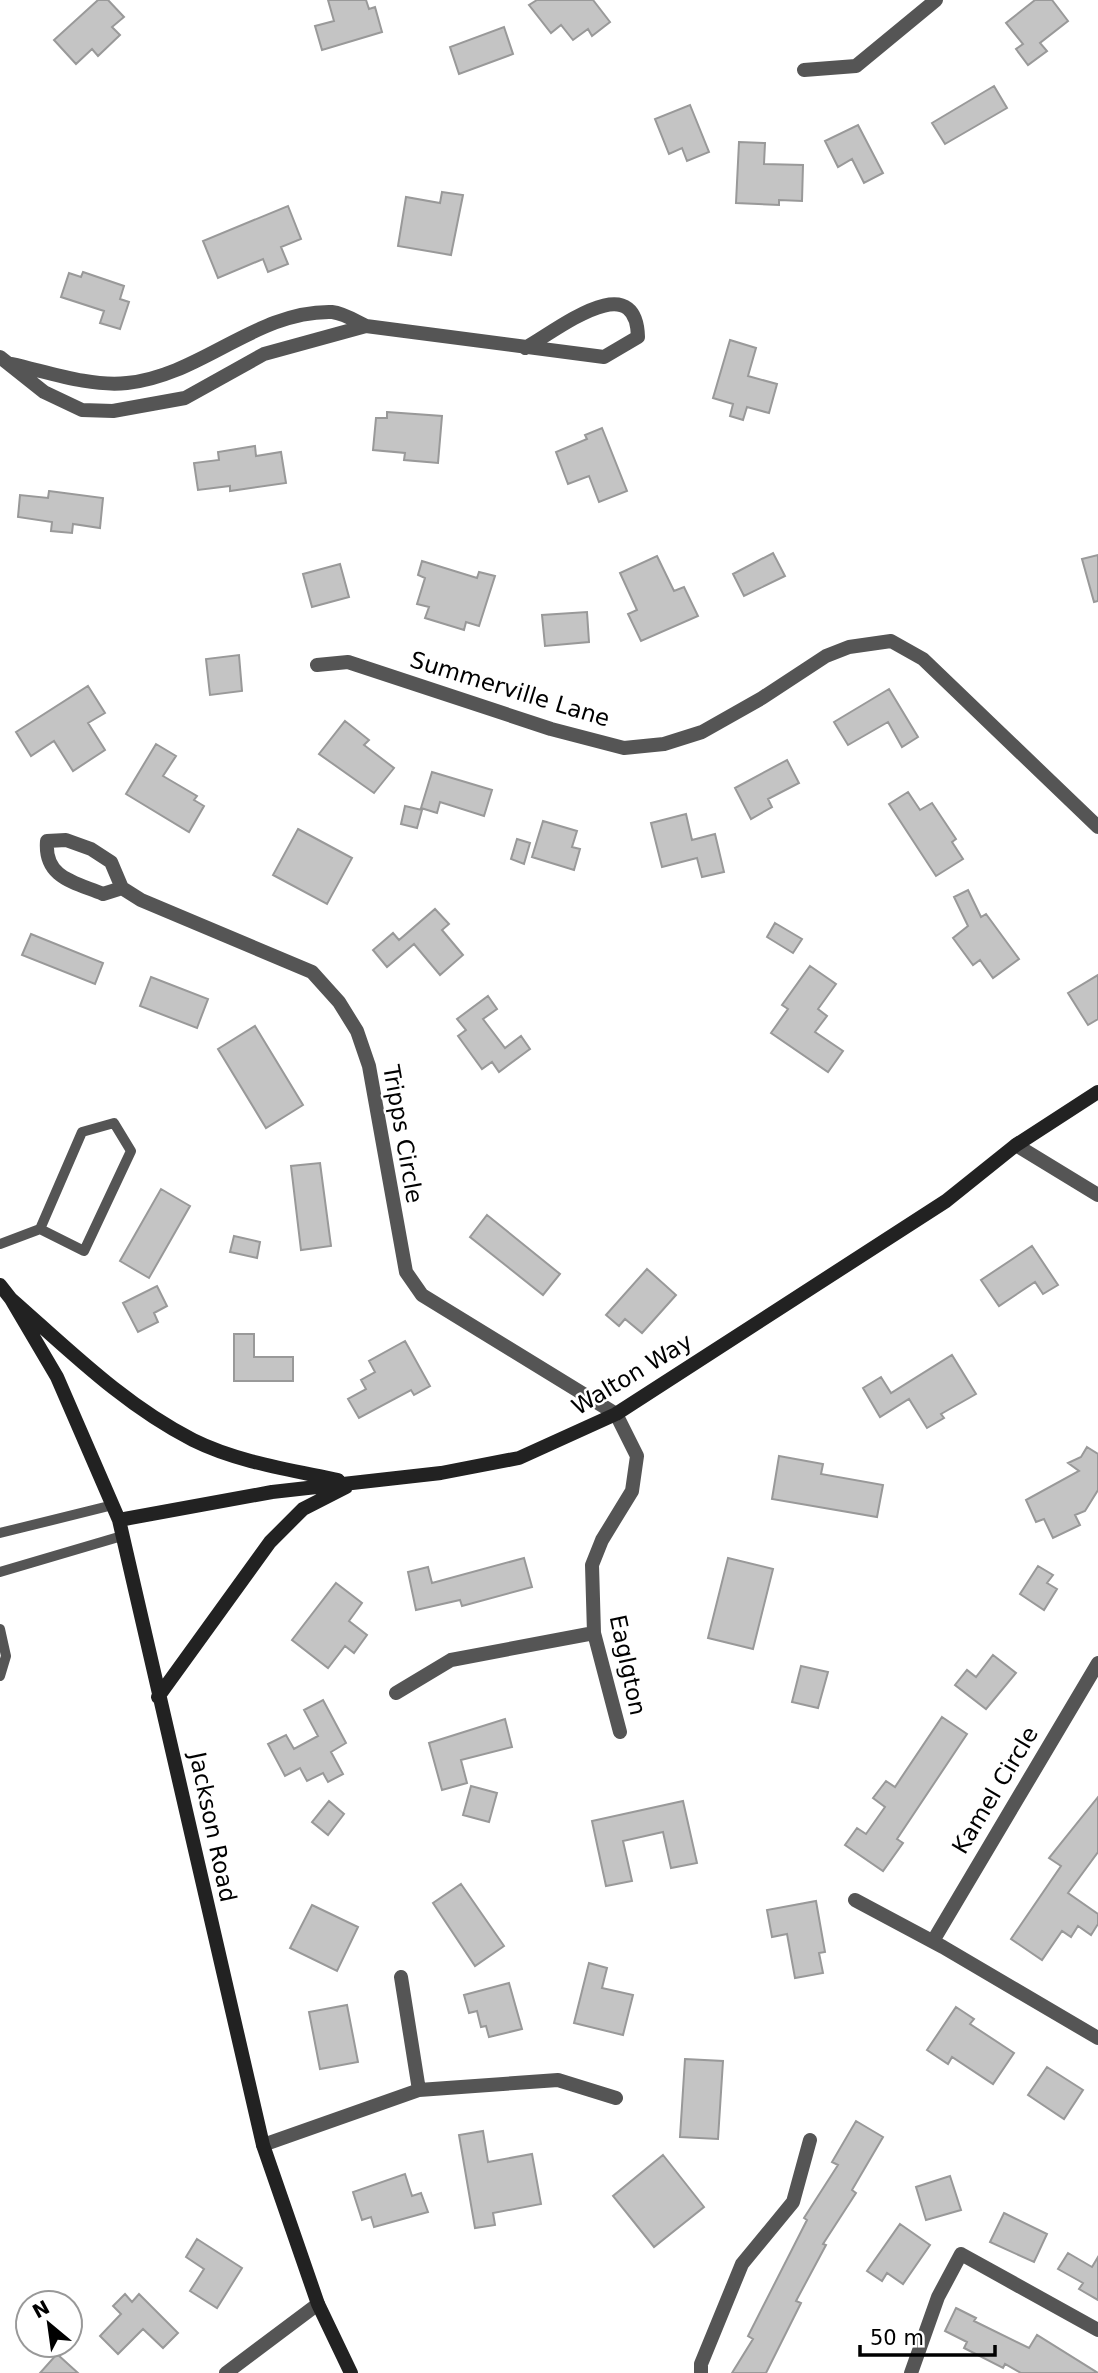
<svg xmlns="http://www.w3.org/2000/svg" width="1098" height="2373" font-family="'DejaVu Sans',sans-serif">
<style>
.building{fill:#c4c4c4;stroke:#999;stroke-width:2}
.lines{fill:none;stroke-linecap:round;stroke-linejoin:round}
.service{stroke:#555;stroke-width:10}
.minor{stroke:#555;stroke-width:14}
.tertiary{stroke:#555;stroke-width:14}
.secondary{stroke:#222;stroke-width:14}
.labels{text-anchor:middle;dominant-baseline:central;stroke-width:5;stroke-linejoin:round;paint-order:stroke}
.street-label{font-size:23px;fill:#000;stroke:#fff}
</style>
<rect width="100%" height="100%" fill="#fff"/>
<path class="building" d="M 98,0 L 108,0 L 124,17 L 112,27 L 120,35 L 98,56 L 92,49 L 76,64 L 54,40 Z
M 328,0 L 366,0 L 369,9 L 375,7 L 382,32 L 322,50 L 315,26 L 334,21 Z
M 537,0 L 593,0 L 610,22 L 592,36 L 588,29 L 573,40 L 561,25 L 551,33 L 529,5 Z
M 1035,0 L 1052,0 L 1068,21 L 1040,43 L 1047,51 L 1028,65 L 1016,49 L 1023,44 L 1006,23 Z
M 504,27 L 513,54 L 459,74 L 450,47 Z
M 994,86 L 1007,108 L 945,144 L 932,123 Z
M 690,105 L 709,152 L 687,161 L 682,148 L 669,154 L 655,119 Z
M 858,125 L 883,173 L 864,183 L 852,159 L 838,167 L 825,141 Z
M 739,142 L 765,143 L 764,164 L 803,165 L 802,201 L 779,200 L 779,205 L 736,203 Z
M 442,192 L 463,195 L 451,255 L 398,246 L 406,197 L 440,203 Z
M 288,206 L 301,239 L 281,247 L 288,264 L 268,272 L 263,259 L 218,278 L 203,241 Z
M 83,272 L 124,286 L 120,299 L 129,302 L 120,329 L 100,323 L 104,311 L 61,297 L 69,273 L 81,277 Z
M 730,340 L 756,348 L 748,376 L 777,384 L 769,413 L 747,407 L 743,420 L 730,416 L 733,404 L 713,398 Z
M 387,412 L 442,416 L 438,463 L 404,460 L 405,453 L 373,450 L 376,418 L 387,418 Z
M 602,428 L 627,491 L 599,502 L 589,476 L 568,484 L 556,452 L 587,439 L 585,435 Z
M 255,446 L 256,456 L 281,452 L 286,483 L 230,491 L 230,486 L 198,490 L 194,463 L 219,460 L 218,452 Z
M 49,491 L 103,498 L 100,528 L 73,524 L 72,533 L 51,531 L 52,522 L 18,517 L 20,495 L 48,498 Z
M 773,553 L 785,576 L 744,596 L 733,574 Z
M 1098,555 L 1098,601 L 1094,602 L 1082,559 Z
M 657,556 L 674,591 L 684,587 L 698,616 L 641,641 L 628,614 L 637,610 L 620,573 Z
M 422,561 L 477,578 L 479,572 L 495,576 L 479,626 L 466,622 L 464,630 L 425,618 L 429,607 L 417,604 L 425,578 L 418,575 Z
M 340,564 L 349,597 L 312,607 L 303,574 Z
M 587,612 L 589,642 L 545,646 L 542,615 Z
M 239,655 L 242,691 L 210,695 L 206,659 Z
M 88,686 L 105,713 L 88,723 L 105,750 L 73,771 L 54,741 L 31,756 L 16,732 Z
M 889,689 L 918,737 L 902,747 L 888,722 L 848,745 L 834,722 Z
M 345,721 L 369,740 L 364,745 L 394,768 L 374,793 L 319,754 Z
M 156,744 L 176,756 L 163,776 L 197,796 L 194,800 L 204,806 L 189,832 L 126,794 Z
M 787,760 L 799,783 L 768,799 L 772,807 L 751,819 L 735,788 Z
M 432,772 L 492,790 L 484,816 L 440,802 L 437,813 L 421,808 Z
M 908,792 L 920,810 L 932,803 L 956,839 L 952,842 L 963,859 L 936,876 L 889,804 Z
M 405,806 L 422,810 L 417,828 L 401,824 Z
M 686,814 L 692,840 L 715,834 L 724,872 L 702,877 L 697,858 L 662,867 L 651,823 Z
M 543,821 L 577,831 L 572,847 L 580,849 L 574,870 L 532,857 Z
M 298,829 L 352,858 L 327,904 L 273,875 Z
M 517,839 L 530,843 L 524,864 L 511,859 Z
M 968,890 L 981,917 L 986,914 L 1019,959 L 993,978 L 980,960 L 973,965 L 953,938 L 968,926 L 954,897 Z
M 435,909 L 449,924 L 442,930 L 463,955 L 440,975 L 414,944 L 387,967 L 373,950 L 393,933 L 399,940 Z
M 775,923 L 802,939 L 793,953 L 767,937 Z
M 31,934 L 103,963 L 95,984 L 22,955 Z
M 810,966 L 836,984 L 818,1009 L 827,1016 L 815,1032 L 843,1051 L 828,1072 L 771,1033 L 788,1009 L 782,1005 Z
M 1098,975 L 1098,1019 L 1088,1025 L 1068,993 Z
M 151,977 L 208,999 L 197,1028 L 140,1006 Z
M 488,996 L 497,1009 L 483,1019 L 505,1048 L 521,1036 L 530,1049 L 499,1072 L 492,1062 L 482,1069 L 458,1036 L 466,1030 L 457,1019 Z
M 255,1026 L 303,1105 L 266,1128 L 218,1049 Z
M 320,1163 L 331,1246 L 301,1250 L 291,1166 Z
M 161,1189 L 190,1206 L 149,1278 L 120,1261 Z
M 487,1215 L 560,1274 L 543,1295 L 470,1237 Z
M 234,1236 L 260,1242 L 257,1258 L 230,1252 Z
M 1032,1246 L 1058,1285 L 1043,1294 L 1035,1282 L 999,1306 L 981,1280 Z
M 647,1269 L 676,1295 L 642,1333 L 625,1319 L 619,1326 L 606,1315 Z
M 157,1286 L 167,1306 L 154,1313 L 158,1322 L 138,1332 L 123,1303 Z
M 234,1334 L 254,1334 L 254,1357 L 293,1357 L 293,1381 L 234,1381 Z
M 405,1341 L 430,1386 L 414,1395 L 411,1390 L 359,1418 L 348,1399 L 366,1389 L 361,1380 L 375,1372 L 369,1361 Z
M 952,1355 L 976,1394 L 941,1414 L 944,1418 L 927,1428 L 909,1399 L 880,1417 L 863,1388 L 881,1377 L 891,1393 Z
M 1087,1447 L 1098,1454 L 1098,1490 L 1085,1511 L 1075,1515 L 1080,1525 L 1053,1538 L 1044,1519 L 1036,1522 L 1026,1500 L 1079,1471 L 1068,1463 L 1081,1457 Z
M 779,1456 L 823,1464 L 821,1474 L 883,1485 L 877,1517 L 772,1499 Z
M 524,1558 L 532,1587 L 462,1606 L 460,1600 L 416,1610 L 408,1572 L 428,1567 L 432,1583 Z
M 728,1558 L 773,1569 L 753,1649 L 708,1638 Z
M 1038,1566 L 1053,1575 L 1047,1583 L 1057,1589 L 1044,1610 L 1020,1594 Z
M 336,1583 L 362,1603 L 349,1621 L 367,1635 L 354,1653 L 345,1646 L 328,1668 L 292,1640 Z
M 993,1655 L 1016,1673 L 986,1709 L 955,1685 L 967,1670 L 976,1677 Z
M 801,1666 L 828,1672 L 818,1708 L 792,1702 Z
M 323,1700 L 346,1743 L 331,1752 L 343,1774 L 328,1782 L 323,1773 L 307,1781 L 300,1768 L 285,1776 L 268,1744 L 286,1735 L 294,1749 L 318,1736 L 304,1710 Z
M 942,1717 L 967,1734 L 897,1839 L 903,1843 L 883,1871 L 845,1845 L 857,1828 L 866,1834 L 885,1807 L 873,1798 L 886,1781 L 895,1787 Z
M 505,1719 L 512,1747 L 461,1760 L 467,1783 L 442,1790 L 429,1743 Z
M 471,1786 L 497,1793 L 489,1822 L 463,1815 Z
M 1098,1797 L 1098,1852 L 1068,1893 L 1098,1914 L 1098,1924 L 1091,1935 L 1078,1926 L 1071,1937 L 1062,1931 L 1042,1960 L 1011,1939 L 1061,1866 L 1049,1858 Z
M 329,1801 L 344,1814 L 328,1835 L 312,1822 Z
M 683,1801 L 697,1863 L 671,1868 L 663,1832 L 623,1841 L 632,1881 L 606,1886 L 592,1821 Z
M 461,1884 L 504,1946 L 475,1966 L 433,1903 Z
M 816,1901 L 825,1952 L 819,1953 L 823,1973 L 795,1978 L 787,1934 L 772,1937 L 767,1910 Z
M 312,1905 L 358,1927 L 337,1971 L 290,1948 Z
M 589,1963 L 607,1968 L 602,1988 L 633,1995 L 623,2035 L 574,2023 Z
M 509,1983 L 522,2029 L 489,2037 L 486,2026 L 481,2027 L 477,2011 L 469,2013 L 464,1995 Z
M 347,2005 L 358,2062 L 320,2069 L 309,2012 Z
M 956,2007 L 974,2019 L 970,2024 L 1014,2053 L 993,2084 L 952,2057 L 948,2064 L 927,2050 Z
M 685,2059 L 723,2061 L 718,2139 L 680,2137 Z
M 1047,2067 L 1083,2090 L 1064,2119 L 1028,2095 Z
M 856,2121 L 883,2137 L 852,2190 L 856,2193 L 823,2244 L 826,2245 L 796,2301 L 801,2303 L 766,2373 L 732,2373 L 753,2339 L 748,2336 L 807,2220 L 804,2218 L 838,2165 L 832,2162 Z
M 483,2131 L 488,2162 L 532,2154 L 541,2204 L 493,2213 L 495,2225 L 475,2228 L 459,2135 Z
M 663,2155 L 704,2207 L 654,2247 L 613,2196 Z
M 405,2174 L 412,2196 L 421,2193 L 428,2212 L 374,2227 L 371,2217 L 362,2220 L 353,2192 Z
M 950,2176 L 961,2210 L 926,2220 L 916,2187 Z
M 1004,2213 L 1047,2234 L 1034,2262 L 990,2242 Z
M 900,2224 L 930,2245 L 903,2284 L 887,2273 L 882,2281 L 867,2271 Z
M 197,2239 L 242,2268 L 217,2308 L 190,2291 L 204,2269 L 186,2257 Z
M 1068,2253 L 1092,2267 L 1098,2257 L 1098,2300 L 1079,2289 L 1083,2283 L 1058,2269 Z
M 125,2294 L 132,2302 L 139,2294 L 178,2333 L 163,2348 L 143,2329 L 118,2354 L 100,2336 L 121,2314 L 113,2306 Z
M 956,2308 L 976,2318 L 974,2321 L 1029,2348 L 1037,2335 L 1098,2373 L 1021,2373 L 1005,2364 L 1003,2368 L 964,2348 L 967,2342 L 945,2331 Z
M 57,2354 L 78,2373 L 40,2373 Z"/>
<g class="lines">
<path class="service" d="M 0,1244 L 40,1229 L 82,1132 L 114,1123 L 131,1151 L 84,1251 L 40,1229
M 0,1533 L 113,1505
M 0,1572 L 122,1536
M 0,1629 L 6,1656 L 0,1676"/>
<path class="minor" d="M 804,70 L 856,66 L 936,0
M 0,357 L 44,392 L 82,410 L 113,411 L 185,398 L 264,354 L 366,326 L 604,357 L 638,337 C 636,265 555,332 525,348
M 12,364 C 48,372 90,387 127,383 C 200,376 257,310 332,312 C 343,313 356,321 366,326
M 317,665 L 348,662 L 551,729 L 624,748 L 664,744 L 702,732 L 762,698 L 826,656 L 849,647 L 891,641 L 923,659 L 1098,827
M 122,888 L 103,894 C 74,882 44,878 47,841 L 66,840 L 91,849 L 111,862 L 122,888 L 141,900 L 312,972 L 339,1002 L 357,1031 L 369,1066 L 406,1272 L 422,1295 L 616,1414 L 637,1456 L 632,1491 L 602,1540 L 592,1565 L 594,1633 L 620,1732
M 396,1693 L 451,1660 L 594,1633
M 855,1900 L 943,1947 L 1098,2038
M 933,1941 L 1098,1663
M 401,1977 L 419,2090
M 263,2145 L 419,2090 L 558,2080 L 616,2098
M 226,2373 L 318,2304
M 701,2373 L 701,2364 L 742,2264 L 793,2202 L 810,2140
M 911,2373 L 938,2297 L 961,2254 L 1098,2330"/>
<path class="tertiary" d="M 1016,1145 L 1098,1195"/>
<path class="secondary" d="M 0,1285 L 11,1299 C 69,1350 124,1405 193,1440 C 237,1462 291,1470 338,1480
M 11,1299 L 57,1377 L 119,1520 L 263,2145 L 318,2304 L 351,2373
M 119,1520 L 272,1492 L 441,1473 L 519,1458 L 616,1414 L 946,1201 L 1016,1145 L 1098,1092
M 158,1697 L 270,1542 L 303,1509 L 346,1487"/>
</g>
<g class="labels">
<g class="street-label">
<text transform="translate(510 689) rotate(17)">Summerville Lane</text>
<text transform="translate(403 1134) rotate(80)">Tripps Circle</text>
<text transform="translate(632 1374) rotate(-31)">Walton Way</text>
<text transform="translate(628 1665) rotate(78)">Eaglgton</text>
<text transform="translate(995 1790) rotate(-59)">Kamel Circle</text>
<text transform="translate(213 1827) rotate(78)">Jackson Road</text>
</g>
</g>
<g transform="translate(49 2324) rotate(331)"><circle r="33" fill="#ffffff" stroke="#999999" stroke-width="2"/>
<path d="M0-5L12 26L0 18L-12 26Z" fill="#000000"/>
<text y="-10" font-size="19" font-weight="bold" text-anchor="middle" fill="#000000">N</text>
</g>
<path d="M860 2345v10h135v-10" fill="none" stroke="#000000" stroke-width="3.5"/>
<text x="870" y="2345" font-size="21" fill="#000000" stroke="#ffffff" stroke-width="5" paint-order="stroke">50 m</text>
</svg>
